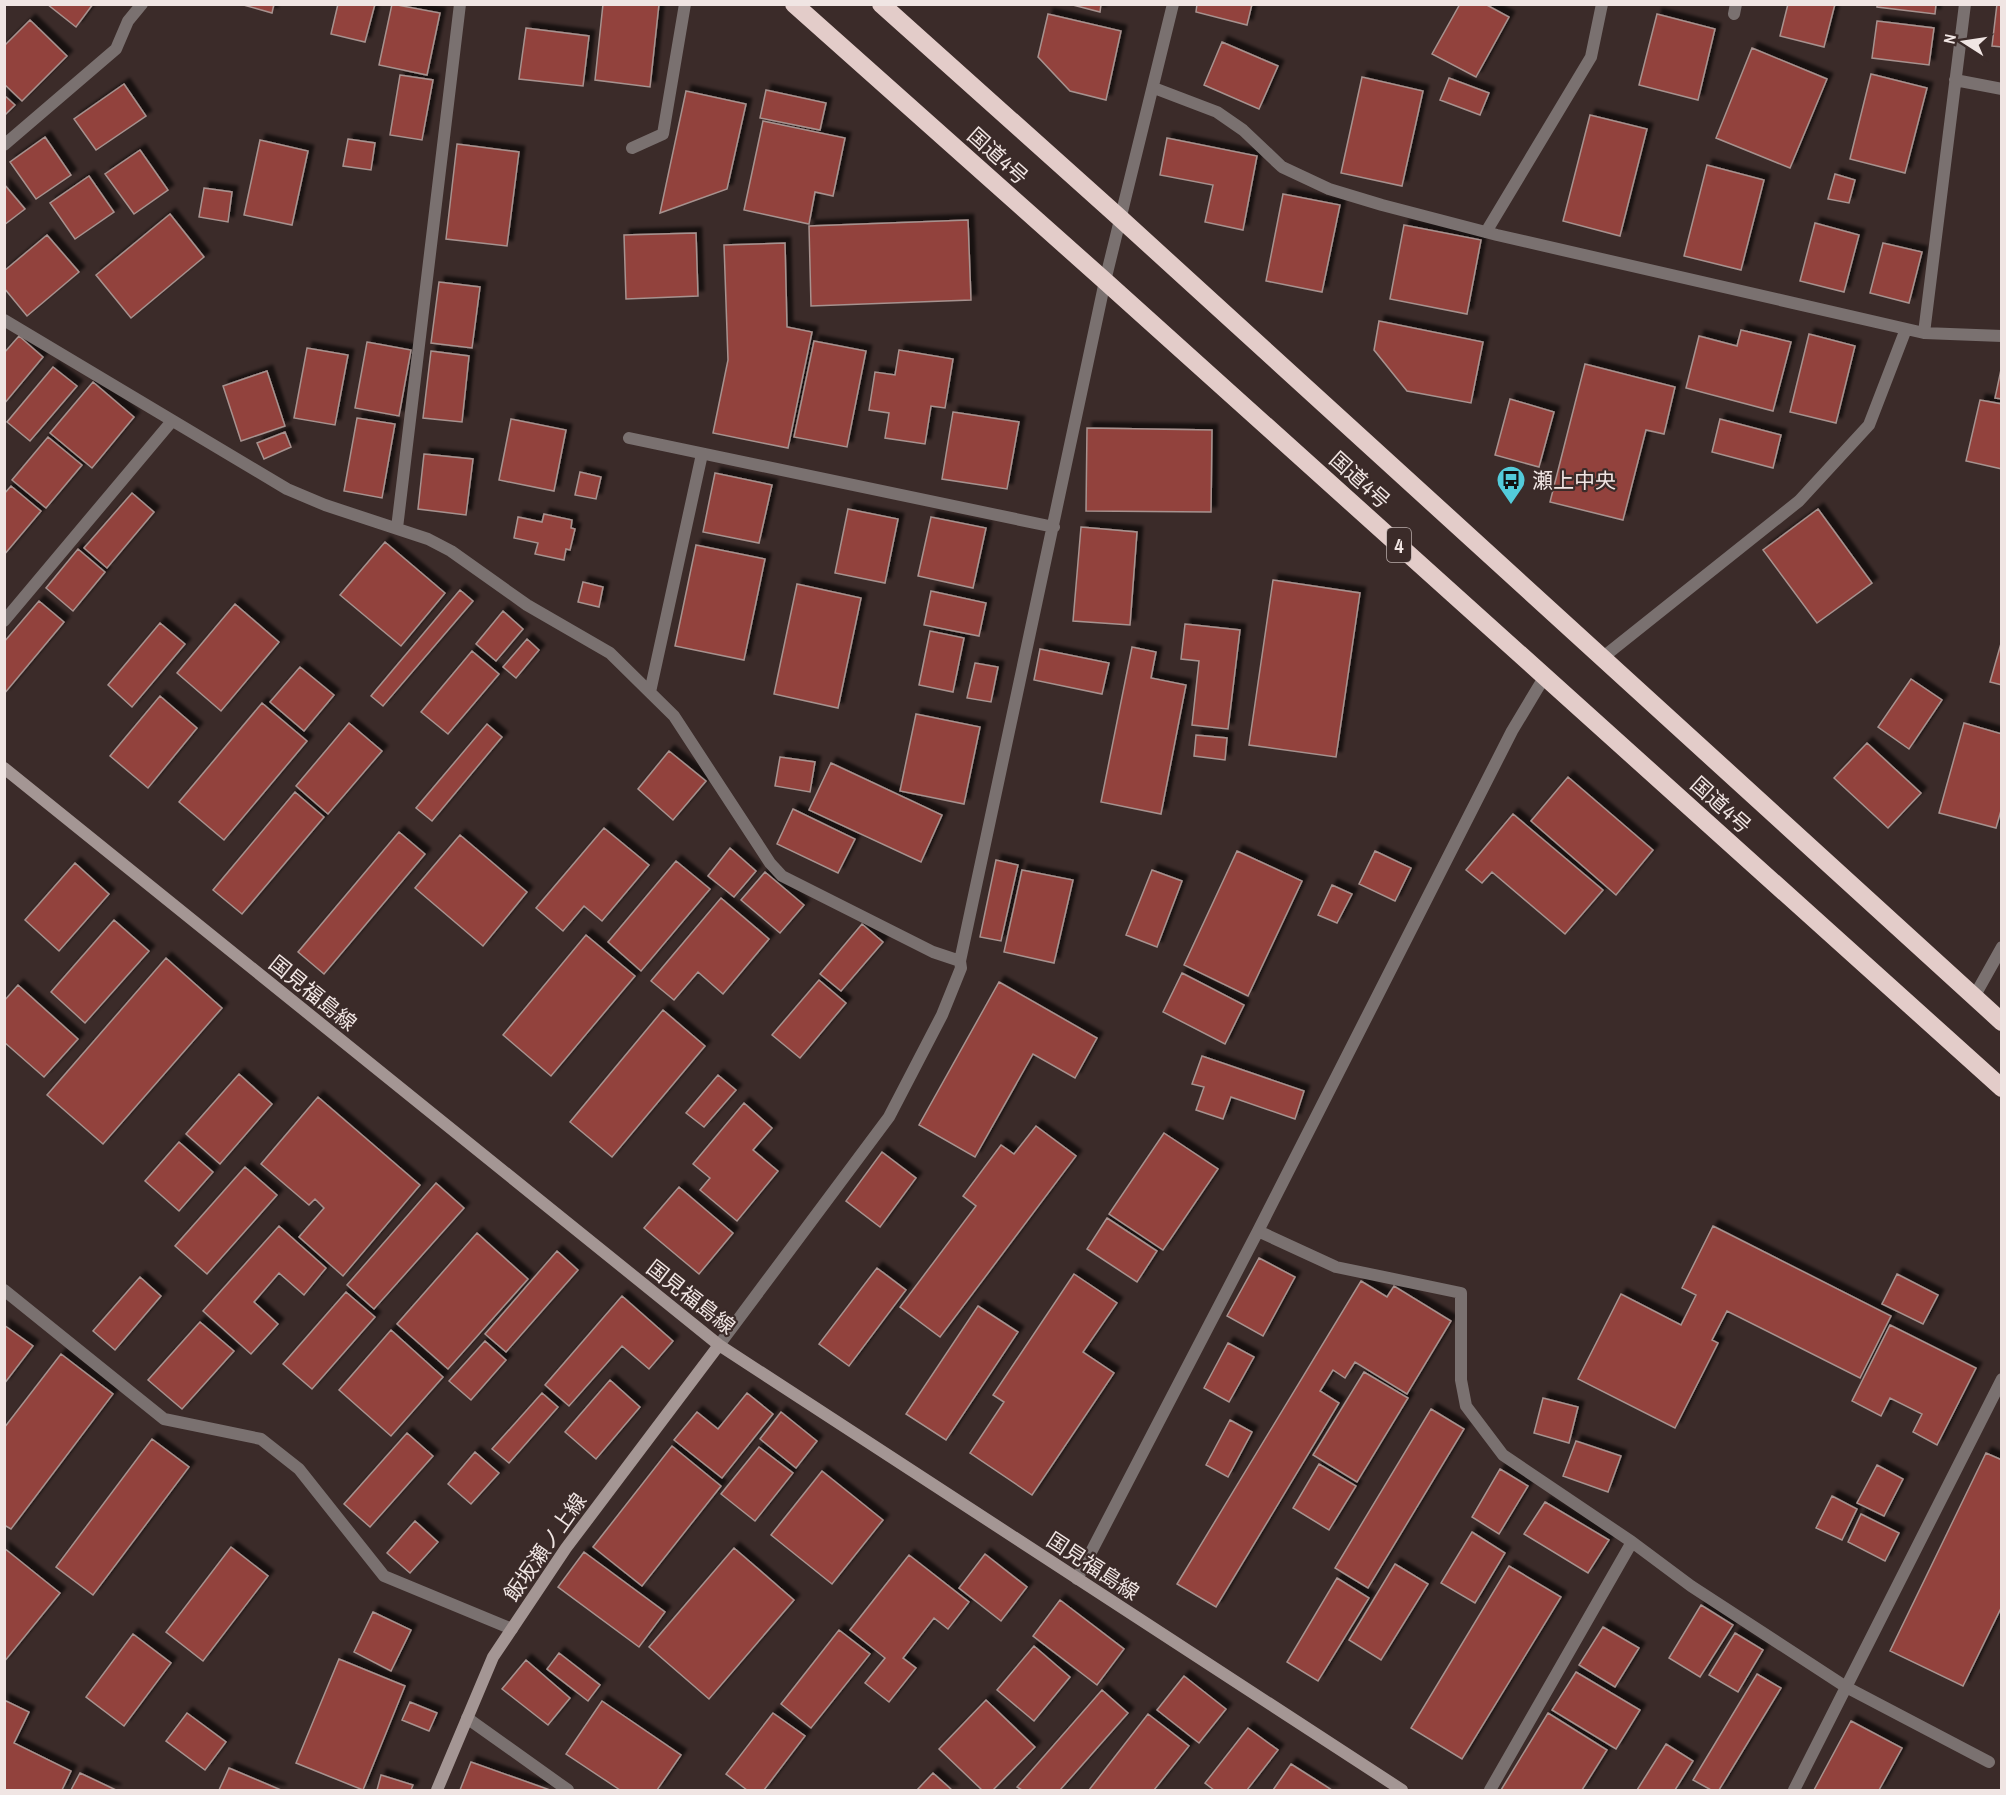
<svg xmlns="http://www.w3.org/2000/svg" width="2006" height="1795" font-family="'Archivo Narrow','Noto Sans JP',sans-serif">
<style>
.building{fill:#92433c;stroke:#a7928f;stroke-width:1.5;filter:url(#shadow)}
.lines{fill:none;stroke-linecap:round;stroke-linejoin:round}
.street{stroke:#7a7170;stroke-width:12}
.secondary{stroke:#a49694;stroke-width:12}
.highway{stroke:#e3ccc9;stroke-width:18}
.labels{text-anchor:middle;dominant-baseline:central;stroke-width:4.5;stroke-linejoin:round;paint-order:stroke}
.shield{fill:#3b2b29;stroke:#baadab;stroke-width:1.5}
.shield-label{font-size:20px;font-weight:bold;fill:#f0e5e3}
.street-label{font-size:21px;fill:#f0e5e3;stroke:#3b2b29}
.poi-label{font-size:21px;fill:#f0e5e3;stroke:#3b2b29;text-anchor:start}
</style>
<defs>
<filter id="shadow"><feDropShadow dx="5.5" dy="-5.5" stdDeviation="1.5" flood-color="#0009"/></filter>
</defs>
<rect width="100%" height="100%" fill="#3b2b29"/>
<path class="building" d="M 47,4 L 93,4 L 76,27 Z
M 240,4 L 274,4 L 272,13 Z
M 338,4 L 375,4 L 365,42 L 331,34 Z
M 392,4 L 440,13 L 427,75 L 379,65 Z
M 603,4 L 659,4 L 650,87 L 595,80 Z
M 1069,4 L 1101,4 L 1100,12 Z
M 1197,4 L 1252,4 L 1247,25 L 1196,12 Z
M 1460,4 L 1485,4 L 1509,17 L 1476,77 L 1432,54 Z
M 1788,4 L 1835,4 L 1824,47 L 1780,36 Z
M 1877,4 L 1936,4 L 1935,14 L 1877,7 Z
M 1997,4 L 2002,4 L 2002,47 L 1992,46 Z
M 1048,14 L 1121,31 L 1106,100 L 1070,91 L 1038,57 Z
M 1657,14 L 1715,29 L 1698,100 L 1639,85 Z
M 30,20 L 67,56 L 22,101 L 4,84 L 4,46 Z
M 1877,21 L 1934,28 L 1929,65 L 1872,58 Z
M 526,28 L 589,36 L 583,86 L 519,79 Z
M 1222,42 L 1278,66 L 1259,109 L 1204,85 Z
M 1752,48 L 1827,79 L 1790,168 L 1716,138 Z
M 1871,74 L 1927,88 L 1905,173 L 1850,159 Z
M 400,75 L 433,80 L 422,140 L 390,135 Z
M 1362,77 L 1423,91 L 1402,186 L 1341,173 Z
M 1449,78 L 1489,93 L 1480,115 L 1440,100 Z
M 124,84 L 146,116 L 96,150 L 74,119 Z
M 766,90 L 826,103 L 820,130 L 760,118 Z
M 686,91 L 746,104 L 727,189 L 660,213 Z
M 4,95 L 15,105 L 4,116 Z
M 1590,115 L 1647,129 L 1620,236 L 1563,221 Z
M 763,121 L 845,138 L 833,196 L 815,192 L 809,224 L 744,210 Z
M 45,137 L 71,175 L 36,199 L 10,162 Z
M 1167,138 L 1257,156 L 1243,230 L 1205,222 L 1213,185 L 1160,175 Z
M 348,139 L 375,143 L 371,170 L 343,166 Z
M 260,140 L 308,151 L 292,225 L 244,215 Z
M 457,144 L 519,152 L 507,246 L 446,239 Z
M 140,150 L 168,190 L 134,214 L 105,174 Z
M 1707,165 L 1764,180 L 1741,270 L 1684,256 Z
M 1835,174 L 1855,180 L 1849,203 L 1828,199 Z
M 89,176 L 114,212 L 75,239 L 50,203 Z
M 4,184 L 25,209 L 4,225 Z
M 204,188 L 232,192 L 228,222 L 199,217 Z
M 1283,194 L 1340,205 L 1322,292 L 1266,281 Z
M 170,214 L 204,257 L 131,318 L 96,275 Z
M 968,220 L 971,300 L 811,306 L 809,226 Z
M 1815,223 L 1859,235 L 1844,292 L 1800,281 Z
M 1404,225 L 1481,240 L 1467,314 L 1390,299 Z
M 696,233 L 698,296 L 626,299 L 624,235 Z
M 47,235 L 79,272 L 27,316 L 4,288 L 4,271 Z
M 785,243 L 787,327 L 812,332 L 788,448 L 713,433 L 728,360 L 724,245 Z
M 1883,243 L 1922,252 L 1909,303 L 1870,293 Z
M 439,282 L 480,287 L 472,348 L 431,343 Z
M 1379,321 L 1483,342 L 1471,403 L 1407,391 L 1374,350 Z
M 1741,330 L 1791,342 L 1773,411 L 1686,388 L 1699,336 L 1737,346 Z
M 1809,334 L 1855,346 L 1836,423 L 1790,412 Z
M 19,336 L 43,357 L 4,404 L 4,353 Z
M 814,341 L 866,351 L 847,447 L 794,437 Z
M 367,342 L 411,350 L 399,416 L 355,408 Z
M 307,348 L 348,355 L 335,425 L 294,418 Z
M 899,350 L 953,359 L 945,408 L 931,406 L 925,444 L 885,438 L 889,413 L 869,410 L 875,372 L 895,375 Z
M 431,351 L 469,356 L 462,422 L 423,418 Z
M 1585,364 L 1675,387 L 1664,434 L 1646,430 L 1623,520 L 1550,502 Z
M 2002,365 L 2002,399 L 1995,398 Z
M 53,367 L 77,386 L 30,441 L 7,422 Z
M 267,371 L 285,426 L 241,441 L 223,386 Z
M 93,382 L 134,417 L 92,468 L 50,433 Z
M 1510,399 L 1554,412 L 1539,467 L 1495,455 Z
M 1980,400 L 2002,404 L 2002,469 L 1966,461 Z
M 953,412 L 1019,422 L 1007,489 L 942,479 Z
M 357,418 L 395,424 L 382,498 L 344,491 Z
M 511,419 L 566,430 L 554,491 L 499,480 Z
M 1720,419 L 1781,435 L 1773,468 L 1712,452 Z
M 1087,428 L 1212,430 L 1211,512 L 1086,511 Z
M 285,432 L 291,447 L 264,459 L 257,443 Z
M 48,437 L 82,465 L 46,508 L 12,480 Z
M 424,454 L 473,459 L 466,515 L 418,509 Z
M 580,472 L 601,477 L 596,499 L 575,495 Z
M 715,473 L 772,485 L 759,543 L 703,532 Z
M 11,486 L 41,511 L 4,555 L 4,494 Z
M 132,493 L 154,512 L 107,568 L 84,548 Z
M 848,509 L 898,519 L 885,583 L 835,573 Z
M 1818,509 L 1872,583 L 1817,623 L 1763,550 Z
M 544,514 L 572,520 L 571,528 L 575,529 L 570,550 L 566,549 L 564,560 L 535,554 L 538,543 L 514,538 L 518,517 L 542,522 Z
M 931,517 L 986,528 L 973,588 L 918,576 Z
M 1081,527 L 1137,532 L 1130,625 L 1073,621 Z
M 385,542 L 445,593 L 401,646 L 340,595 Z
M 696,545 L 765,559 L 744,660 L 675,646 Z
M 78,549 L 105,572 L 73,611 L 46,588 Z
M 1273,580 L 1360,593 L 1336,757 L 1249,745 Z
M 583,582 L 603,587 L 599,607 L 578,602 Z
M 797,584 L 861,598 L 838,708 L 774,694 Z
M 460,590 L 473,601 L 383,706 L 371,696 Z
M 931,591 L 986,603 L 979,636 L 924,625 Z
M 39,601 L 64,622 L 4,694 L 4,642 Z
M 235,604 L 279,642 L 221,711 L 177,673 Z
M 503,611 L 523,629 L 496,661 L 476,644 Z
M 160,623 L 185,644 L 132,707 L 108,685 Z
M 1185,624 L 1240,630 L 1228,729 L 1192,725 L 1199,661 L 1181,659 Z
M 930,631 L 964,638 L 953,692 L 919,685 Z
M 527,639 L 539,650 L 516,678 L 503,667 Z
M 2002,640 L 2002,685 L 1990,682 Z
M 1132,647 L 1156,652 L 1151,678 L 1186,685 L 1161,814 L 1101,802 Z
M 1040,649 L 1109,663 L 1102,694 L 1034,680 Z
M 472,651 L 499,674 L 448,734 L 421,712 Z
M 975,663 L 998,667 L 991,702 L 967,698 Z
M 300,667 L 334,695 L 304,731 L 270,702 Z
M 1911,679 L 1942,700 L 1909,749 L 1878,727 Z
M 160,696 L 197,728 L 148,788 L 110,756 Z
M 262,703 L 307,741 L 224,840 L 179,802 Z
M 916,714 L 980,727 L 964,804 L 900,791 Z
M 349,723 L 382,751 L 328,814 L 296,786 Z
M 1964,723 L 2002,734 L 2002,807 L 1996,828 L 1939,813 Z
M 487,724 L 502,737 L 432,821 L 416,808 Z
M 1196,735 L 1227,738 L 1225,760 L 1194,756 Z
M 1867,743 L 1921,793 L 1888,828 L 1834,778 Z
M 669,751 L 706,781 L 673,820 L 638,789 Z
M 780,757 L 815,762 L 810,792 L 775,786 Z
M 831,763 L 942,815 L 921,862 L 809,810 Z
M 1568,777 L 1653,850 L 1616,895 L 1531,821 Z
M 295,792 L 324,817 L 242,914 L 213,890 Z
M 793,809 L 855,839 L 838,873 L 777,844 Z
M 1513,814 L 1603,890 L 1565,934 L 1492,872 L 1482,883 L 1466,870 Z
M 604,828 L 649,865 L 602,921 L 584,906 L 563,931 L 536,908 Z
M 399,832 L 425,854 L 324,974 L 298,952 Z
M 460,835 L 527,892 L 483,946 L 415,888 Z
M 730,848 L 756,871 L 734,897 L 708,876 Z
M 1237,851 L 1302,881 L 1248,996 L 1184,965 Z
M 1375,851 L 1411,868 L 1395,901 L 1359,884 Z
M 996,860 L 1018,865 L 1001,941 L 980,937 Z
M 676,861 L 710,889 L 641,971 L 608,942 Z
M 75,863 L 109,894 L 59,951 L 25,920 Z
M 1022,870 L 1073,880 L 1054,963 L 1004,952 Z
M 1152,870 L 1182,881 L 1157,947 L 1126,935 Z
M 765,872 L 804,905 L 780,933 L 741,900 Z
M 1332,885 L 1352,894 L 1337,923 L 1318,915 Z
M 721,898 L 769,939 L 723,994 L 698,972 L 674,1000 L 651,981 Z
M 114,920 L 149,951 L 85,1023 L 51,992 Z
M 862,924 L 883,942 L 841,991 L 820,974 Z
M 586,935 L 635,976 L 551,1076 L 503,1035 Z
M 166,958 L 222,1008 L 103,1144 L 47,1095 Z
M 1182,973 L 1244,1005 L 1225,1044 L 1163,1012 Z
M 819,980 L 846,1003 L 800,1058 L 772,1035 Z
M 999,982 L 1097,1038 L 1075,1078 L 1033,1054 L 975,1157 L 919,1125 Z
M 18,985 L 78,1039 L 44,1077 L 4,1042 L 4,1001 Z
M 663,1010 L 705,1046 L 612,1157 L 570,1122 Z
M 1202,1056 L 1304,1091 L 1295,1119 L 1231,1097 L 1223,1119 L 1196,1110 L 1204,1087 L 1192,1084 Z
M 239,1074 L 272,1104 L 220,1164 L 186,1134 Z
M 718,1075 L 736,1090 L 704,1127 L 686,1113 Z
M 318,1097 L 420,1185 L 343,1276 L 299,1237 L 324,1208 L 315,1199 L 309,1205 L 261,1164 Z
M 744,1103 L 772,1128 L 753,1150 L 778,1171 L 737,1221 L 700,1190 L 710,1178 L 693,1164 Z
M 1036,1126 L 1076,1156 L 940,1337 L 900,1307 L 976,1206 L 963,1196 L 1001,1145 L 1014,1154 Z
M 1164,1133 L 1218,1169 L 1163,1250 L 1109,1214 Z
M 179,1142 L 213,1172 L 179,1211 L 145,1181 Z
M 882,1152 L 916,1178 L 880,1227 L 846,1201 Z
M 245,1167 L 277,1195 L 207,1274 L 175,1246 Z
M 436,1183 L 464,1208 L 374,1309 L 347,1285 Z
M 679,1187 L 733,1233 L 699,1274 L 644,1228 Z
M 1107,1218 L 1157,1251 L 1137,1282 L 1087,1249 Z
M 279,1226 L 326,1268 L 304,1295 L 279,1273 L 254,1302 L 278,1324 L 251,1354 L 203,1311 Z
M 1713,1226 L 1891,1316 L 1860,1378 L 1727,1311 L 1712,1340 L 1718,1343 L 1675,1428 L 1578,1379 L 1621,1294 L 1681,1325 L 1696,1295 L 1682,1288 Z
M 477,1233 L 528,1279 L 448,1369 L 397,1324 Z
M 557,1251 L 578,1270 L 506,1352 L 485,1334 Z
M 1259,1258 L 1295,1277 L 1263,1336 L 1227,1316 Z
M 877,1268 L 906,1290 L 849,1366 L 819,1344 Z
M 1074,1274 L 1117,1303 L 1083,1352 L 1114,1373 L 1032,1495 L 970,1453 L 1004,1402 L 993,1395 Z
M 1897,1274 L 1938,1295 L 1923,1324 L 1882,1304 Z
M 140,1277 L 161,1296 L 115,1350 L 93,1331 Z
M 1361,1281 L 1387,1297 L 1394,1286 L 1451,1321 L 1407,1394 L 1355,1362 L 1345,1378 L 1333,1370 L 1320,1391 L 1339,1403 L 1216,1607 L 1177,1584 Z
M 346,1292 L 375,1317 L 312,1389 L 283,1364 Z
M 622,1296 L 673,1341 L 649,1369 L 622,1346 L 569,1406 L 545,1385 Z
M 978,1306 L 1018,1332 L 946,1440 L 906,1414 Z
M 200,1322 L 234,1351 L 182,1409 L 148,1380 Z
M 4,1325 L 33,1346 L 4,1384 Z
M 1890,1325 L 1976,1368 L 1937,1445 L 1913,1432 L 1922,1414 L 1890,1398 L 1881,1416 L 1852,1401 Z
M 391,1330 L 443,1377 L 391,1436 L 339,1390 Z
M 485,1341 L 506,1360 L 471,1400 L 449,1381 Z
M 1228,1343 L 1254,1357 L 1229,1402 L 1204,1388 Z
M 61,1354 L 113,1394 L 11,1529 L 4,1525 L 4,1428 Z
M 1364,1372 L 1408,1398 L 1357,1482 L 1313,1455 Z
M 610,1380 L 640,1407 L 596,1459 L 565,1432 Z
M 542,1393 L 558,1407 L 509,1463 L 492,1449 Z
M 747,1393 L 773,1414 L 722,1478 L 674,1440 L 697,1412 L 718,1429 Z
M 1543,1398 L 1578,1407 L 1569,1443 L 1534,1433 Z
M 1431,1409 L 1464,1429 L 1368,1588 L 1335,1568 Z
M 781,1412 L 817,1441 L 796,1468 L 760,1439 Z
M 1230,1420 L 1252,1432 L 1228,1477 L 1206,1465 Z
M 407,1433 L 433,1456 L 370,1527 L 344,1504 Z
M 152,1439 L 189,1467 L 93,1595 L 56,1567 Z
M 1576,1441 L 1621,1456 L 1608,1492 L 1563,1476 Z
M 672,1446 L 721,1486 L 642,1586 L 593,1547 Z
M 759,1447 L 793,1473 L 755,1521 L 721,1494 Z
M 475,1452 L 499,1473 L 471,1504 L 448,1484 Z
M 1986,1453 L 2002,1460 L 2002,1606 L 1963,1686 L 1890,1651 Z
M 1319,1464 L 1356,1486 L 1329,1530 L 1293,1508 Z
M 1877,1465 L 1903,1479 L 1884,1516 L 1857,1503 Z
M 1500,1469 L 1528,1486 L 1499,1534 L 1472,1517 Z
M 822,1471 L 883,1520 L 832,1584 L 771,1535 Z
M 1832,1496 L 1857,1509 L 1842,1540 L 1816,1528 Z
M 1545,1502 L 1609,1540 L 1588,1573 L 1524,1534 Z
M 1861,1514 L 1899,1533 L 1885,1561 L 1848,1542 Z
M 415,1521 L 438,1542 L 410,1573 L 387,1553 Z
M 1472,1532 L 1505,1553 L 1475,1603 L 1441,1583 Z
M 231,1547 L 268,1576 L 203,1661 L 166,1632 Z
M 4,1548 L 60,1593 L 4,1662 Z
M 734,1548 L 794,1600 L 709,1699 L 649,1647 Z
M 584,1552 L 665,1612 L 639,1647 L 558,1587 Z
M 985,1554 L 1027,1587 L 1001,1621 L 959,1588 Z
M 909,1555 L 969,1602 L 948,1629 L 934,1618 L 903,1658 L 916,1668 L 889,1702 L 865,1683 L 885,1658 L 850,1630 Z
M 1395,1564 L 1428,1584 L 1381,1660 L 1349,1640 Z
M 1509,1566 L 1561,1597 L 1462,1759 L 1411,1728 Z
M 1337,1578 L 1369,1598 L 1318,1681 L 1287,1662 Z
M 1060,1600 L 1124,1649 L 1097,1685 L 1033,1636 Z
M 1701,1605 L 1733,1625 L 1700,1677 L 1669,1658 Z
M 373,1612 L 411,1630 L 391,1671 L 354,1652 Z
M 1603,1627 L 1639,1648 L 1615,1687 L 1579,1665 Z
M 839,1630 L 870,1654 L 811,1728 L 781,1704 Z
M 1735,1633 L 1763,1650 L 1738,1692 L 1709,1675 Z
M 133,1634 L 171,1663 L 124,1726 L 86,1697 Z
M 1034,1646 L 1070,1677 L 1034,1721 L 997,1690 Z
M 559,1653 L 600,1685 L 588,1701 L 547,1669 Z
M 339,1659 L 405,1686 L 363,1790 L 296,1763 Z
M 526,1660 L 570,1698 L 548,1725 L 502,1689 Z
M 1576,1672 L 1640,1710 L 1616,1749 L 1552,1710 Z
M 1757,1674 L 1781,1688 L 1719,1790 L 1711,1790 L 1693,1780 Z
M 1184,1676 L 1226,1709 L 1199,1743 L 1157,1710 Z
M 1102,1690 L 1128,1713 L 1060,1790 L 1022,1790 L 1017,1787 Z
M 4,1700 L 29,1712 L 14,1743 L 71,1771 L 62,1790 L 4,1790 Z
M 986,1700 L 1035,1747 L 993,1790 L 982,1790 L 939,1749 Z
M 602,1701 L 681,1755 L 657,1790 L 620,1790 L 566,1754 Z
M 410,1702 L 437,1713 L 429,1731 L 402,1720 Z
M 187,1713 L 226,1742 L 205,1770 L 166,1741 Z
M 773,1713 L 805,1736 L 764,1790 L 747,1790 L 726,1774 Z
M 1548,1713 L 1607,1750 L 1582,1790 L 1501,1790 Z
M 1148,1714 L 1189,1746 L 1154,1790 L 1089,1790 Z
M 1851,1721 L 1902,1748 L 1879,1790 L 1814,1790 Z
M 1248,1728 L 1278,1750 L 1247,1790 L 1214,1790 L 1205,1783 Z
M 1666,1744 L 1693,1761 L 1675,1790 L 1637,1790 Z
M 471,1762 L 550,1790 L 460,1790 Z
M 1291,1764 L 1332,1790 L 1273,1790 Z
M 229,1768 L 281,1790 L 219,1790 Z
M 80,1773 L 116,1790 L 71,1790 Z
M 933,1773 L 952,1790 L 917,1790 Z
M 381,1775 L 413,1785 L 411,1790 L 377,1790 Z"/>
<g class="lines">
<path class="street" d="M 1734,14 L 1736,4
M 1955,80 L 2002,89
M 1154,88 L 1217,112 L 1243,130 L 1282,167 L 1329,189 L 1382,205 L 1497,235 L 1924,333 L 2002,336
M 4,145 L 116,49 L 128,21 L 142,4
M 632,148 L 663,134 L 685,4
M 1486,232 L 1591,57 L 1602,4
M 4,320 L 287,489 L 325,505 L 428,539 L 451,551 L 527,605 L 610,653 L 674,716 L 770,863 L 782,876 L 933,952 L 960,961
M 1924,333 L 1965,4
M 629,438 L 1054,527
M 397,528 L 460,4
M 4,621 L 172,421
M 1602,658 L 1799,501 L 1869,425 L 1906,329
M 650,692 L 702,454
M 1974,997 L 2002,947
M 1258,1231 L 1336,1267 L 1461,1293 L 1461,1380 L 1466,1406 L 1503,1455 L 1632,1542 L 1691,1586 L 1846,1687 L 1989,1762
M 4,1290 L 164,1419 L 261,1439 L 299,1469 L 384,1576 L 512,1629
M 719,1345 L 889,1117 L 942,1015 L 961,968 L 960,961 L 1105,281 L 1173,4
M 1077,1579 L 1258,1231 L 1512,731 L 1545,676
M 467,1718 L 568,1790
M 1490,1790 L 1632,1542
M 1794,1790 L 2002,1379"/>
<path class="secondary" d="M 4,768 L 719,1345 L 1402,1790
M 437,1790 L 493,1657 L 566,1548 L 719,1345"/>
<path class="highway" d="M 794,4 L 1105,281 L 2002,1088
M 881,4 L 1121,219 L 2002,1022"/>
</g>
<defs>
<g id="bus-pin" transform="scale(1.5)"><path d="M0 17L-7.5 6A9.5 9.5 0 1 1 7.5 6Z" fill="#53cbda" stroke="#3b2b29"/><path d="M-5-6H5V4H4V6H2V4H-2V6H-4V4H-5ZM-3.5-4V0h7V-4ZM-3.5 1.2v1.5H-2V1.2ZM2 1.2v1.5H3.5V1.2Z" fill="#111"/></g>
</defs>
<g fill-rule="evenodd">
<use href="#bus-pin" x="1511" y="480"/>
</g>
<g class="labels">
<rect class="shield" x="1387" y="528" width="24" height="34" rx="4.5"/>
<g class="shield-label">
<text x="1399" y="545">4</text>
</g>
<g class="street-label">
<text transform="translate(998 156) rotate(42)">国道4号</text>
<text transform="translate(1360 480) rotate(42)">国道4号</text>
<text transform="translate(1721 805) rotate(42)">国道4号</text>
<text transform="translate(313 993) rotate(39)">国見福島線</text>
<text transform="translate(691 1297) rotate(38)">国見福島線</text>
<text transform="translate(545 1547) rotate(-55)">飯坂瀬ノ上線</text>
<text transform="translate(1093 1566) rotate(33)">国見福島線</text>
</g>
<g class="poi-label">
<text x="1532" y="480">瀬上中央</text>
</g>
</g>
<rect width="2006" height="1795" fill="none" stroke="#f0e5e3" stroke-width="12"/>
<g transform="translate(1964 42) rotate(282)" stroke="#3b2b29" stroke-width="4.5" paint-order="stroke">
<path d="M0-4.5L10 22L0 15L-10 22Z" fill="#f0e5e3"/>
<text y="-9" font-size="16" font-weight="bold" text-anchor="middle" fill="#f0e5e3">N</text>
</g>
</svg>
